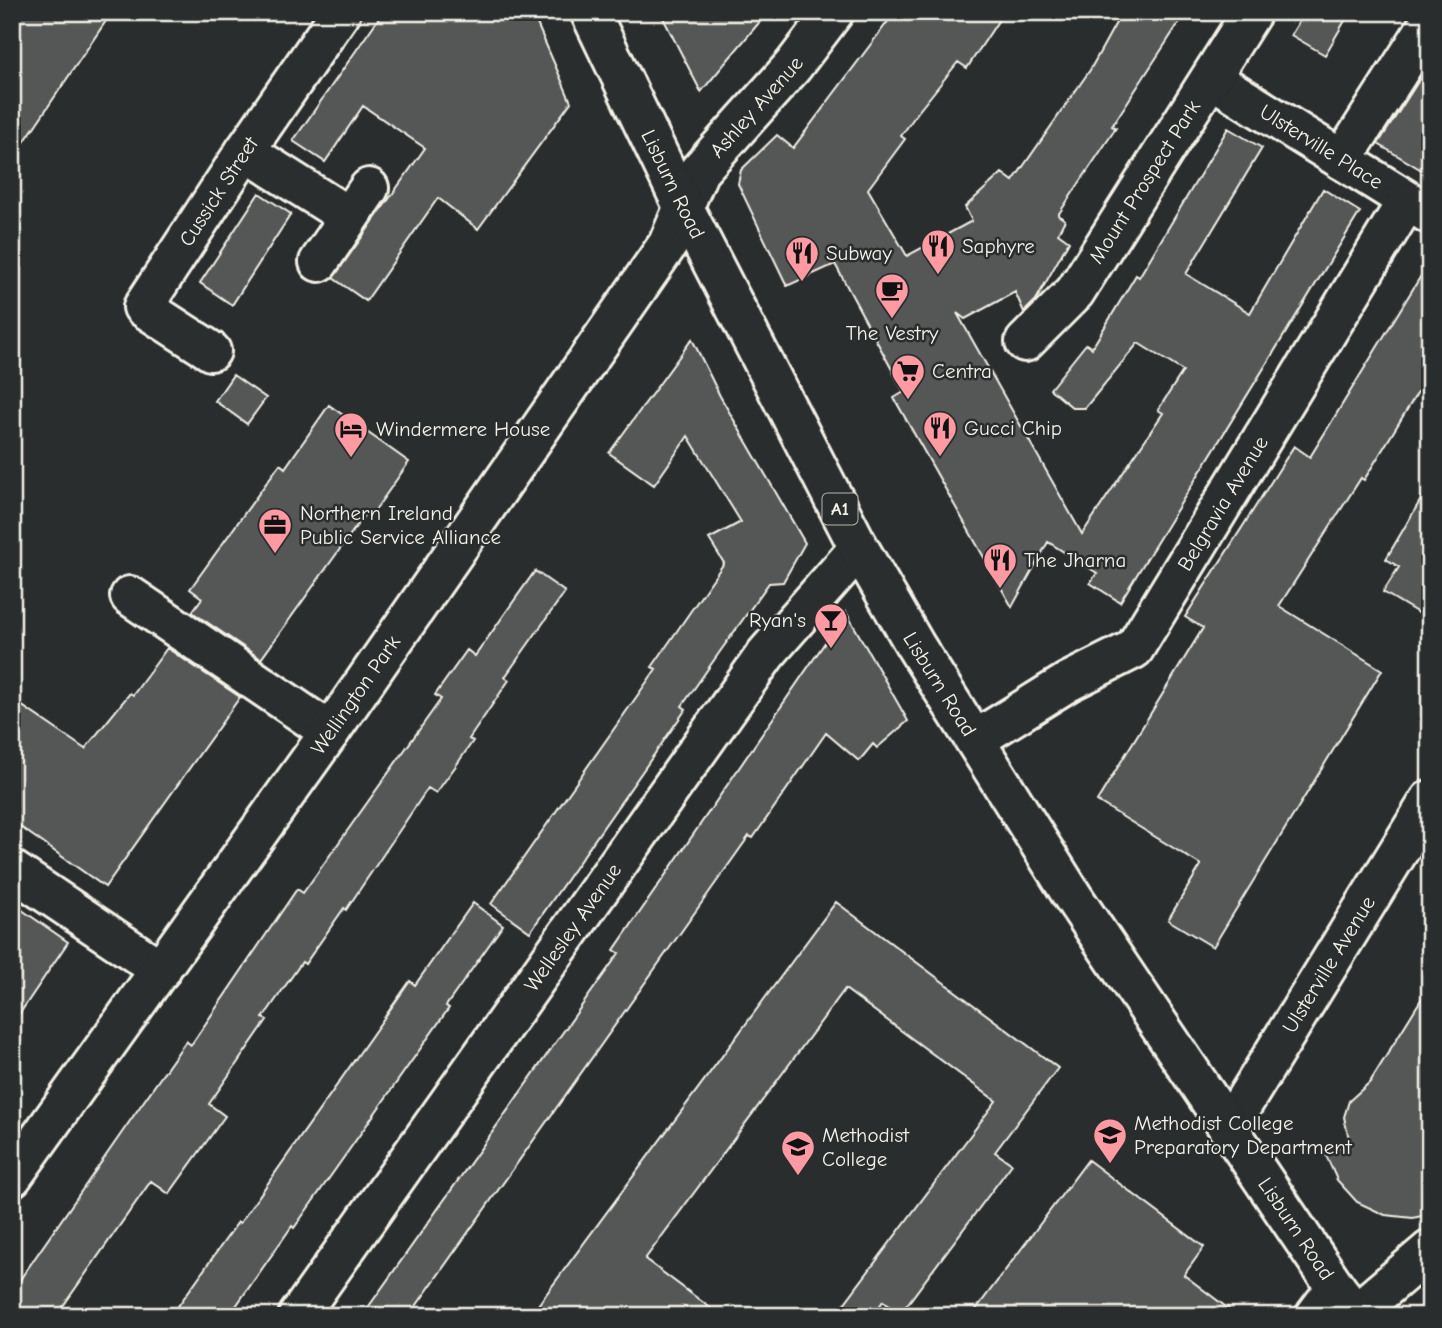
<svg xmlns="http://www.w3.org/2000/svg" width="1442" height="1328" font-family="'Comic Neue',sans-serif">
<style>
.building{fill:#555756;stroke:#f4f1e8;stroke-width:2}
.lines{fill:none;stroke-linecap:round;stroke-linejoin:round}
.minor-casing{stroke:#f4f1e8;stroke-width:44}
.major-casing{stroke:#f4f1e8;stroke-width:44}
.minor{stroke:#2a2d2e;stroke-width:38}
.major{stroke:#2a2d2e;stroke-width:38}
.labels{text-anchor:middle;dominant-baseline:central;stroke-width:5;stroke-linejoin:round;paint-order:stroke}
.shield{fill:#2a2d2e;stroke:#b7b6b0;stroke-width:2}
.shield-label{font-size:19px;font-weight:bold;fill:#f4f1e8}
.street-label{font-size:21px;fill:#f4f1e8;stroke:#2a2d2e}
.poi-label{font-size:21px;fill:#f4f1e8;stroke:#2a2d2e;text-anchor:start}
</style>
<rect width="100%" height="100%" fill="#2a2d2e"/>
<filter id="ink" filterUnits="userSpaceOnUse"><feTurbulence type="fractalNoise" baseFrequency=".0143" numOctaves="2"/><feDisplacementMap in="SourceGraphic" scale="14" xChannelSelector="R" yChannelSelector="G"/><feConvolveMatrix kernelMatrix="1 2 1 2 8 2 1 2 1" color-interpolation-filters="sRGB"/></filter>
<g filter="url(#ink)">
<path class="building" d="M 12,12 L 112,12 L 12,160 Z
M 383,12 L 532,12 L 571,102 L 478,229 L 438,198 L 366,301 L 333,278 L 425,148 L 363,106 L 325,162 L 293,141 Z
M 660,12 L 768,12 L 701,92 Z
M 895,12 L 1004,12 L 967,68 L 958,62 L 918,112 L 901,136 L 905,139 L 868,189 L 907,256 L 972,221 L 965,207 L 1002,173 L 1013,181 L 1090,70 L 1122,12 L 1186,12 L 1112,126 L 1116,128 L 1058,215 L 1065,220 L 1058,233 L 1069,241 L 1036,300 L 1024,312 L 1015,292 L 965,319 L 957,313 L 1082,534 L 1163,413 L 1158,410 L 1183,371 L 1138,343 L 1085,408 L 1073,408 L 1050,389 L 1086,344 L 1092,348 L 1136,275 L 1139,277 L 1228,128 L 1262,148 L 1186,274 L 1250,313 L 1323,189 L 1360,212 L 1120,602 L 1090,583 L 1097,573 L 1048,542 L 1012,607 L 894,398 L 904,392 L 835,264 L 787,286 L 738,184 L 741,170 L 777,135 L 793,148 Z
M 1305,12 L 1350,12 L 1325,55 L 1291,35 Z
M 1430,63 L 1430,175 L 1378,144 Z
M 259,193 L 291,214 L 232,305 L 200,283 Z
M 1430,261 L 1430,372 L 1364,480 L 1361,478 L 1279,606 L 1382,670 L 1213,947 L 1168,920 L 1201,865 L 1097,801 L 1203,628 L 1185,617 L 1294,446 L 1310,457 Z
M 692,339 L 720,396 L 805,543 L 783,582 L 769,583 L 719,653 L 682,706 L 686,709 L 530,932 L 491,904 L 656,669 L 652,667 L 724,563 L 709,539 L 741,522 L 688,436 L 654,485 L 609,453 Z
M 233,375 L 266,398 L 247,424 L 215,401 Z
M 329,405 L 409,462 L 373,513 L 368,510 L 261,659 L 192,612 L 202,598 L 190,589 L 280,464 L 285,468 Z
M 1430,484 L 1430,620 L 1383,592 L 1399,567 L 1386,559 Z
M 535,571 L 565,592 L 505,677 L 509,680 L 469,739 L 473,741 L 455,767 L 436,793 L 428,788 L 346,910 L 344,908 L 305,964 L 302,962 L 263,1018 L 267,1020 L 209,1104 L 225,1116 L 169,1194 L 151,1181 L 56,1316 L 12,1316 L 12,1291 L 132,1118 L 186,1041 L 191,1045 L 297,889 L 303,893 L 441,699 L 435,695 L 467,650 L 475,656 Z
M 846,612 L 908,721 L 877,748 L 873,744 L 859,761 L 826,733 L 753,838 L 749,836 L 710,891 L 409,1316 L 362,1316 L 619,953 L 614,950 Z
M 167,648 L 240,697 L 105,887 L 12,821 L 12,699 L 85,749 L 130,693 L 133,695 Z
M 836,902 L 1058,1068 L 995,1152 L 1012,1164 L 900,1314 L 883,1301 L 873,1316 L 835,1316 L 996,1101 L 845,989 L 645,1259 L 721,1316 L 530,1316 Z
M 12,903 L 68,942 L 12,1025 Z
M 473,903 L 503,925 L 446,1006 L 449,1008 L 294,1228 L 292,1226 L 229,1316 L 171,1316 L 238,1222 L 240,1223 L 410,981 L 415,985 Z
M 1430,985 L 1430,1214 L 1413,1218 L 1385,1215 L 1357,1202 L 1337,1180 L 1325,1153 L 1350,1143 L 1344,1117 L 1349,1101 L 1370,1082 Z
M 1088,1160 L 1204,1247 L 1184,1275 L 1238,1316 L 971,1316 Z"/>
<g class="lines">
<g class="minor-casing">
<g id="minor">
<path id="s1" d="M 1211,78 L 1429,214"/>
<path d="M 245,151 L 349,217"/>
<path d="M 1342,160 L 1430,22"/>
<path d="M 319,262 L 369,188"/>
<path id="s2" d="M 1025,342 L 1075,292 L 1252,12"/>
<path id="s3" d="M 211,351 L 143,307 L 245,151 L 341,12"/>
<path d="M 130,596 L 330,732"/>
<path id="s4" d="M 975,740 L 1068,682 L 1134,649 L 1407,201"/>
<path d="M 12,870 L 161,970"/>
<path id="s5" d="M 1228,1128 L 1430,800"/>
<path id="s6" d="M 12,1177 L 330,732 L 668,244 L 699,171 L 793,66 L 834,12"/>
<path d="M 1356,1313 L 1430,1250"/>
<path id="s7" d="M 298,1316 L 766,654 L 859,548"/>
<path d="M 1315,1316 L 1336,1288"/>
</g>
</g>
<g class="major-casing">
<g id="major">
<path id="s8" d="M 590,12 L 682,204 L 859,548 L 915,645 L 1073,897 L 1336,1288 L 1358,1316"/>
</g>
</g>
<use href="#minor" class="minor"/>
<use href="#major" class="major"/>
</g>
</g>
<defs>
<g id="restaurant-pin" transform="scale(1.75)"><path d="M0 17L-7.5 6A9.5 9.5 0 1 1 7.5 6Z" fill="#ff9aa2" stroke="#2a2d2e"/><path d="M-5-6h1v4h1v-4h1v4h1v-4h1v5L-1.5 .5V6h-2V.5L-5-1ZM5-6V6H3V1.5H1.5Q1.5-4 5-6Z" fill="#111"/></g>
<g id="cafe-pin" transform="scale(1.75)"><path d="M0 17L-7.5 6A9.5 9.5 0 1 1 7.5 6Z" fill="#ff9aa2" stroke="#2a2d2e"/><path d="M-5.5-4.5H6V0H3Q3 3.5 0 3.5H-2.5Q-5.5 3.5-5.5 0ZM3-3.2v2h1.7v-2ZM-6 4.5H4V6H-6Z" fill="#111"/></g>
<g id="supermarket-pin" transform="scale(1.75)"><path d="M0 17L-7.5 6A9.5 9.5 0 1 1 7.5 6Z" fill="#ff9aa2" stroke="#2a2d2e"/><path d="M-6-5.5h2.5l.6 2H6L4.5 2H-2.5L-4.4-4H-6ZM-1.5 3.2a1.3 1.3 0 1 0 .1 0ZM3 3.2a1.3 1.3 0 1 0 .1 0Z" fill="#111"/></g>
<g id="hotel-pin" transform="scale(1.75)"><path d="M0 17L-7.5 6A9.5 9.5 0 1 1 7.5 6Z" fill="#ff9aa2" stroke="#2a2d2e"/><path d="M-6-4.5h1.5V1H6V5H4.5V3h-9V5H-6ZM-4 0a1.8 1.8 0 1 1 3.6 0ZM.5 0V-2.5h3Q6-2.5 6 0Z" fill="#111"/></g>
<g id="office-pin" transform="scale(1.75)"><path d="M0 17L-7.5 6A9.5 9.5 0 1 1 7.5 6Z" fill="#ff9aa2" stroke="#2a2d2e"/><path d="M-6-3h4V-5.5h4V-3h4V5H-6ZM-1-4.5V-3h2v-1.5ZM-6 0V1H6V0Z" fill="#111"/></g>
<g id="bar-pin" transform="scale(1.75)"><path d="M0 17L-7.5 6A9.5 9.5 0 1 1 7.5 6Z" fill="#ff9aa2" stroke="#2a2d2e"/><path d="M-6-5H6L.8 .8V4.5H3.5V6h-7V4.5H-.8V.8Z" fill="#111"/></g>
<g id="school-pin" transform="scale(1.75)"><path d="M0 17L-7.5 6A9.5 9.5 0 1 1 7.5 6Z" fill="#ff9aa2" stroke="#2a2d2e"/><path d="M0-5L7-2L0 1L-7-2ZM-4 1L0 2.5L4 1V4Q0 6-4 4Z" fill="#111"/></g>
</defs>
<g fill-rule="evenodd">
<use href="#restaurant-pin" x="938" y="246"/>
<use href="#restaurant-pin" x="802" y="253"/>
<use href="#cafe-pin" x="892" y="290"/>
<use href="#supermarket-pin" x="908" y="371"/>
<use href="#restaurant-pin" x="940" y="428"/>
<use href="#hotel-pin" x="351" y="429"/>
<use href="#office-pin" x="275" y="525"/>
<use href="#restaurant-pin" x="1000" y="560"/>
<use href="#bar-pin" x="831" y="620"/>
<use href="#school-pin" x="1110" y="1135"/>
<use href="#school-pin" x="798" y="1147"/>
</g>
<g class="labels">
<rect class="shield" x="822.5" y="493.5" width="35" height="31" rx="5"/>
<g class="shield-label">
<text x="840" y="509">A1</text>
</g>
<g class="street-label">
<text stroke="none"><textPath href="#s6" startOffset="1306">Ashley Avenue</textPath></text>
<text stroke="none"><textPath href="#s1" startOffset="130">Ulsterville Place</textPath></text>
<text stroke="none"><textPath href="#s2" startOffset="201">Mount Prospect Park</textPath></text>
<text stroke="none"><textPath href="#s8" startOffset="191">Lisburn Road</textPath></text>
<text stroke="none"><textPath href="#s3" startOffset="219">Cussick Street</textPath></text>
<text stroke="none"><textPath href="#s4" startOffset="354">Belgravia Avenue</textPath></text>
<text stroke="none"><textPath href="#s8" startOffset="758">Lisburn Road</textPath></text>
<text stroke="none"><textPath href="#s6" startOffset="592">Wellington Park</textPath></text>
<text stroke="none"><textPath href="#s7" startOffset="476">Wellesley Avenue</textPath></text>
<text stroke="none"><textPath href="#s5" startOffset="192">Ulsterville Avenue</textPath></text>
<text stroke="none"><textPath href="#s8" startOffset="1409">Lisburn Road</textPath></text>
</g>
<g class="poi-label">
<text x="962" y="246">Saphyre</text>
<text x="826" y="253">Subway</text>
<text x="892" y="333" text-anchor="middle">The Vestry</text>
<text x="932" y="371">Centra</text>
<text x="964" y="428">Gucci Chip</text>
<text x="376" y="429">Windermere House</text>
<text x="300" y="513">Northern Ireland<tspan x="300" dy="24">Public Service Alliance</tspan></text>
<text x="1024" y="560">The Jharna</text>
<text x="806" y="620" text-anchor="end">Ryan's</text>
<text x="1134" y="1123">Methodist College<tspan x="1134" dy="24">Preparatory Department</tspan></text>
<text x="822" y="1135">Methodist<tspan x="822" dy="24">College</tspan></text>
</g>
</g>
<rect width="1442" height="1328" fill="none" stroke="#2a2d2e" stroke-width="42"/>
<rect x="21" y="21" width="1400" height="1286" fill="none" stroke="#f4f1e8" stroke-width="2.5" filter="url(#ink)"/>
</svg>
